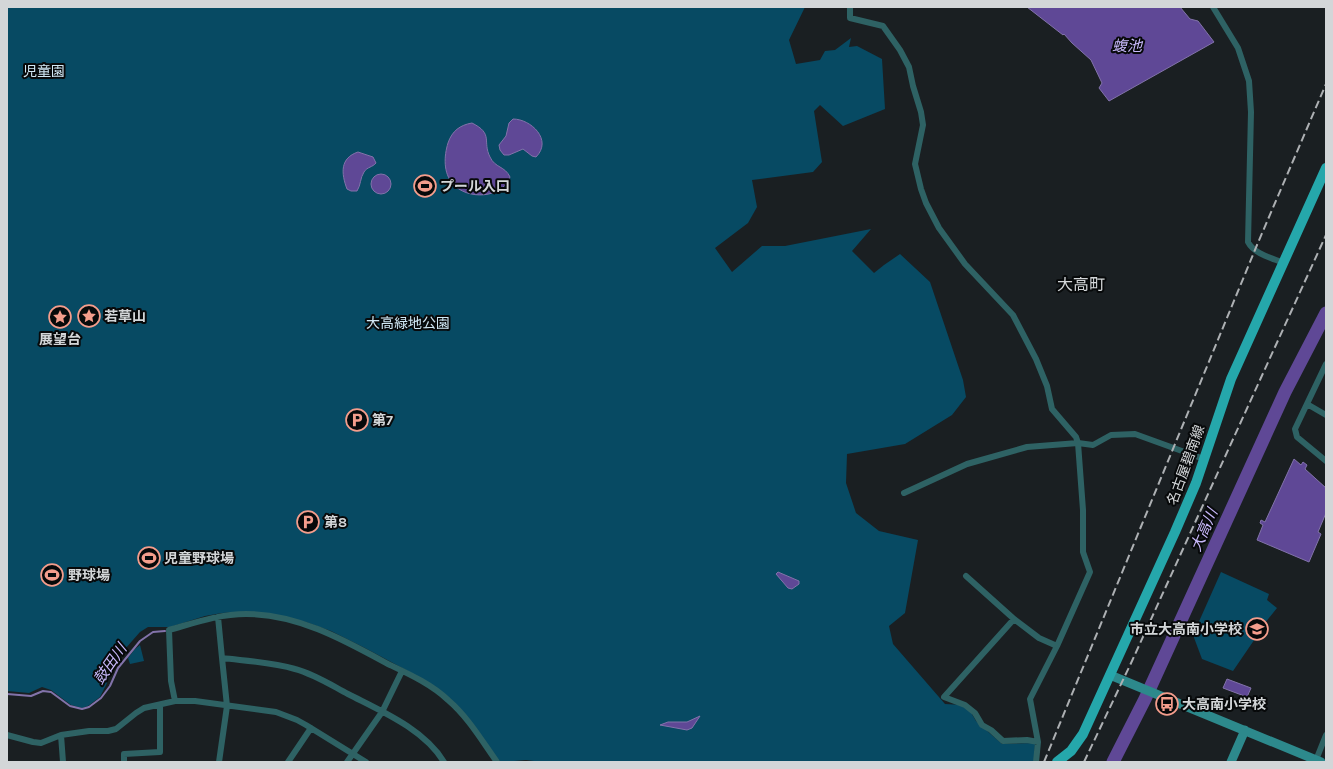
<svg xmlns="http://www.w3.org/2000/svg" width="1333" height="769" font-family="Karla,'Noto Sans JP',sans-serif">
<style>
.green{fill:#074a63}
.water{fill:#5f4896;stroke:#8273aa}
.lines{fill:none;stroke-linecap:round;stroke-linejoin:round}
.stream{stroke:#8273aa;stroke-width:2}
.river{stroke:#5f4896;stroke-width:13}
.street{stroke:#2e6264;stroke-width:6}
.secondary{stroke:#2d898c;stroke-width:9}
.primary{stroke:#25a7ab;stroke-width:10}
.rail{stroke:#adb0b3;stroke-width:2;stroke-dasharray:8 4;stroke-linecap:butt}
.labels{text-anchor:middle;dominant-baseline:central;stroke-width:4;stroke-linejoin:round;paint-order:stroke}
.park-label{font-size:14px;fill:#d0e8f5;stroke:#07090a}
.poi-label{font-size:14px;font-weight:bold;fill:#d3d6d8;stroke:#07090a;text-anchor:start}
.street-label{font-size:14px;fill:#d3d6d8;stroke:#07090a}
.water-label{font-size:15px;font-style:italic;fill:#c8b9fb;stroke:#07090a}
.quarter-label{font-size:16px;fill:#d3d6d8;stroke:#07090a}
</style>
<rect width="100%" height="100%" fill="#1a1f22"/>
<path class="green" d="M 7,7 L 805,7 L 789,40 L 796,64 L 820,60 L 825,51 L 835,50 L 851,38 L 849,47 L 857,46 L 882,59 L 885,109 L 843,126 L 820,105 L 814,111 L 822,162 L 813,172 L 752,180 L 757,207 L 748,223 L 715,248 L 732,272 L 762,246 L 785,246 L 871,229 L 852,251 L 874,273 L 884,265 L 900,254 L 930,282 L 963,380 L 966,397 L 952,415 L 905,444 L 847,454 L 846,483 L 856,513 L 879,531 L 918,540 L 905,613 L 889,626 L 893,644 L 945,704 L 962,705 L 969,709 L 976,721 L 1002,744 L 1035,743 L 1034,762 L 542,762 L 526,760 L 502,762 L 498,760 L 465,714 L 408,671 L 365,648 L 331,631 L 306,622 L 236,612 L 222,613 L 205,616 L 170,627 L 148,627 L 140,632 L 125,649 L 110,672 L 107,683 L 100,697 L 88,706 L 82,708 L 71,705 L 51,690 L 42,687 L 29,693 L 7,691 Z
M 1221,572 L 1269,594 L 1267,600 L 1277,608 L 1260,629 L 1261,630 L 1233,671 L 1202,659 L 1193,635 Z
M 140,645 L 144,661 L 130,664 L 128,658 L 135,649 Z"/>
<path class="water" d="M 1027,7 L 1180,7 L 1190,19 L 1198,21 L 1214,42 L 1109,101 L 1099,88 L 1102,83 L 1091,60 L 1072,43 L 1064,34 L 1063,35 Z
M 513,119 C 531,119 553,140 536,157 L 532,156 L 523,149 L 509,155 L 504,155 L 500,150 L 499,145 L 506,136 L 509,123 Z
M 472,123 C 494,134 482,141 490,157 C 495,168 505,166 510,177 C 502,199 467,200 453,184 C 443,173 444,156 448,143 C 452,131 460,125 472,123 Z
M 358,152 L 373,157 L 376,163 C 373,167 367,167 364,172 C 360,178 361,185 357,191 L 351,191 L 347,189 C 341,173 340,158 358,152 Z
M371 184a10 10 0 1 1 20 0a10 10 0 1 1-20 0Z
M 1294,459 L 1301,465 L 1303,462 L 1307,465 L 1305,469 L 1326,488 L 1326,513 L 1318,532 L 1321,534 L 1309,562 L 1257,540 L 1263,525 L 1260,523 L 1261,520 L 1265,522 Z
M 778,572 L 799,581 L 799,584 L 792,589 L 788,588 L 776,574 Z
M 1227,679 L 1251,688 L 1247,697 L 1223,688 Z
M 700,716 L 692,728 L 687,730 L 660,725 L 668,722 L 687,722 Z"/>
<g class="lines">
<path class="stream" d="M 7,694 L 31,696 L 43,691 L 51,692 L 70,706 L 82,709 L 89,707 L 101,698 L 110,686 L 118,668 L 140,641 L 153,632 L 165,631"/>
<path class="river" d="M 1113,762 L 1145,699 L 1285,392 L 1326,313"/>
<path class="street" d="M 850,7 L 850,18 L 883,26 L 900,50 L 909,67 L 913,86 L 921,112 L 923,125 L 915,164 L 921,189 L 926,203 L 939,228 L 965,264 L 1013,315 L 1036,359 L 1047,386 L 1052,409 L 1076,437 L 1078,443 L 1083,510 L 1083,552 L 1090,572 L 1057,646 L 1030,699 L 1038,742 L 1036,762
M 1213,7 L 1238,48 L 1249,81 L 1251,112 L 1248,242 C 1254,254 1272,258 1284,263
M 1326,364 L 1295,429 L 1297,437 L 1326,461
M 1307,404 L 1326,415
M 904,493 L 967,464 L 1027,447 L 1078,443 L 1093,445 L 1111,435 L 1135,434 L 1204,459
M 966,576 L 1014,619
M 218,617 L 222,658 C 247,661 271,662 295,669 C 314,674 331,685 348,694 C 381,711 424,729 444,762
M 7,735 L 33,742 L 41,743 L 61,735
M 1038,742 L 1027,740 L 1003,741 L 991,730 L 982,725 L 975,713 L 965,705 L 944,697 L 1014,619 L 1039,638 L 1057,646
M 1316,760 L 1326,735
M 63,762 L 61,735 L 89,731 L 108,731 L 116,729 L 136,713 L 144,708 L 175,701
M 124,762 L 124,754 L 160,752 L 160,705
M 219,762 L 227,706 L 222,658
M 288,762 L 311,728
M 347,762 L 382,712 L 402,671
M 366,762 L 306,725 L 297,720 L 276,712 L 195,701 L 175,701 L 171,681 L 169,630 C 194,623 219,614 246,614 C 298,614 344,640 388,664 C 409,674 431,684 448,700 C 468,717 482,741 497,762"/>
<path class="secondary" d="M 1110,675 L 1321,762
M 1231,762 L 1245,730"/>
<path class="primary" d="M 1057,762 L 1071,751 L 1083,734 L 1175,532 L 1196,483 L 1231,379 L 1326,168"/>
<path class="rail" d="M 1044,762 L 1257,245 L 1326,84
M 1084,762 L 1132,661 L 1326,235"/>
</g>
<defs>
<g id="stadium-ring" transform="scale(1.15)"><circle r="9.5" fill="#07090a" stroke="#f49d8c" stroke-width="1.5"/><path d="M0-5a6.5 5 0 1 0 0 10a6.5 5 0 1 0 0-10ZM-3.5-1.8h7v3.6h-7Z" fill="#f49d8c"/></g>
<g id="sight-ring" transform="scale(1.15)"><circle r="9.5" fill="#07090a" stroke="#f49d8c" stroke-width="1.5"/><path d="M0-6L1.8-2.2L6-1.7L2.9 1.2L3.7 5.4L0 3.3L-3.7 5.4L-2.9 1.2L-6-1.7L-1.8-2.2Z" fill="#f49d8c"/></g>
<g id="parking-ring" transform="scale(1.15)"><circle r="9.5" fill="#07090a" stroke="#f49d8c" stroke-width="1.5"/><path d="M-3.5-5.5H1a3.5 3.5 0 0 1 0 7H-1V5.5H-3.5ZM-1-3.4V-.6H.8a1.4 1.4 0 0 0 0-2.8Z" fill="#f49d8c"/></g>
<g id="school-ring" transform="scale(1.15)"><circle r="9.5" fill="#07090a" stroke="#f49d8c" stroke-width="1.5"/><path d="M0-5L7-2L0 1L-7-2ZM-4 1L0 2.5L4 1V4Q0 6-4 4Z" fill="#f49d8c"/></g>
<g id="bus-ring" transform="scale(1.15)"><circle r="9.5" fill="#07090a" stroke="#f49d8c" stroke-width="1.5"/><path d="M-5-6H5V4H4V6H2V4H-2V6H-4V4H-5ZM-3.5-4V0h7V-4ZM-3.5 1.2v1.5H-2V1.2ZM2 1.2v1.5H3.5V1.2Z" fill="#f49d8c"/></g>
</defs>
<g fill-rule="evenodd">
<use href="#stadium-ring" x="425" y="186"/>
<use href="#sight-ring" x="89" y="316"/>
<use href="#sight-ring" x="60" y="317"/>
<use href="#parking-ring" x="357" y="420"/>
<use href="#parking-ring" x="308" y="522"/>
<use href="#stadium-ring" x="149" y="558"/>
<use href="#stadium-ring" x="52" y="575"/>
<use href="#school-ring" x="1257" y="629"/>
<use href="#bus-ring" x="1167" y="704"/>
</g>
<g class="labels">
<g class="park-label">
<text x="44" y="71">児童園</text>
<text x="408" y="323">大高緑地公園</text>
</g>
<g class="poi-label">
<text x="440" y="186">プール入口</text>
<text x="104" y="316">若草山</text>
<text x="60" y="339" text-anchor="middle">展望台</text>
<text x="372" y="420">第7</text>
<text x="324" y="522">第8</text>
<text x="164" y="558">児童野球場</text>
<text x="68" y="575">野球場</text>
<text x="1242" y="629" text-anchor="end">市立大高南小学校</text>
<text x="1182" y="704">大高南小学校</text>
</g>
<g class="street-label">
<text transform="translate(1186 465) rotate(-70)">名古屋碧南線</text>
</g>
<g class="water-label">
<text x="1127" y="46">蝮池</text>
<text transform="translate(1204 530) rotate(-66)">大高川</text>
<text transform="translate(110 664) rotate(-55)">鼓田川</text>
</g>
<g class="quarter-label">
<text x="1081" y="284">大高町</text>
</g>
</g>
<rect width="1333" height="769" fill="none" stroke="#d3d6d8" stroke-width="16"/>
</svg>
